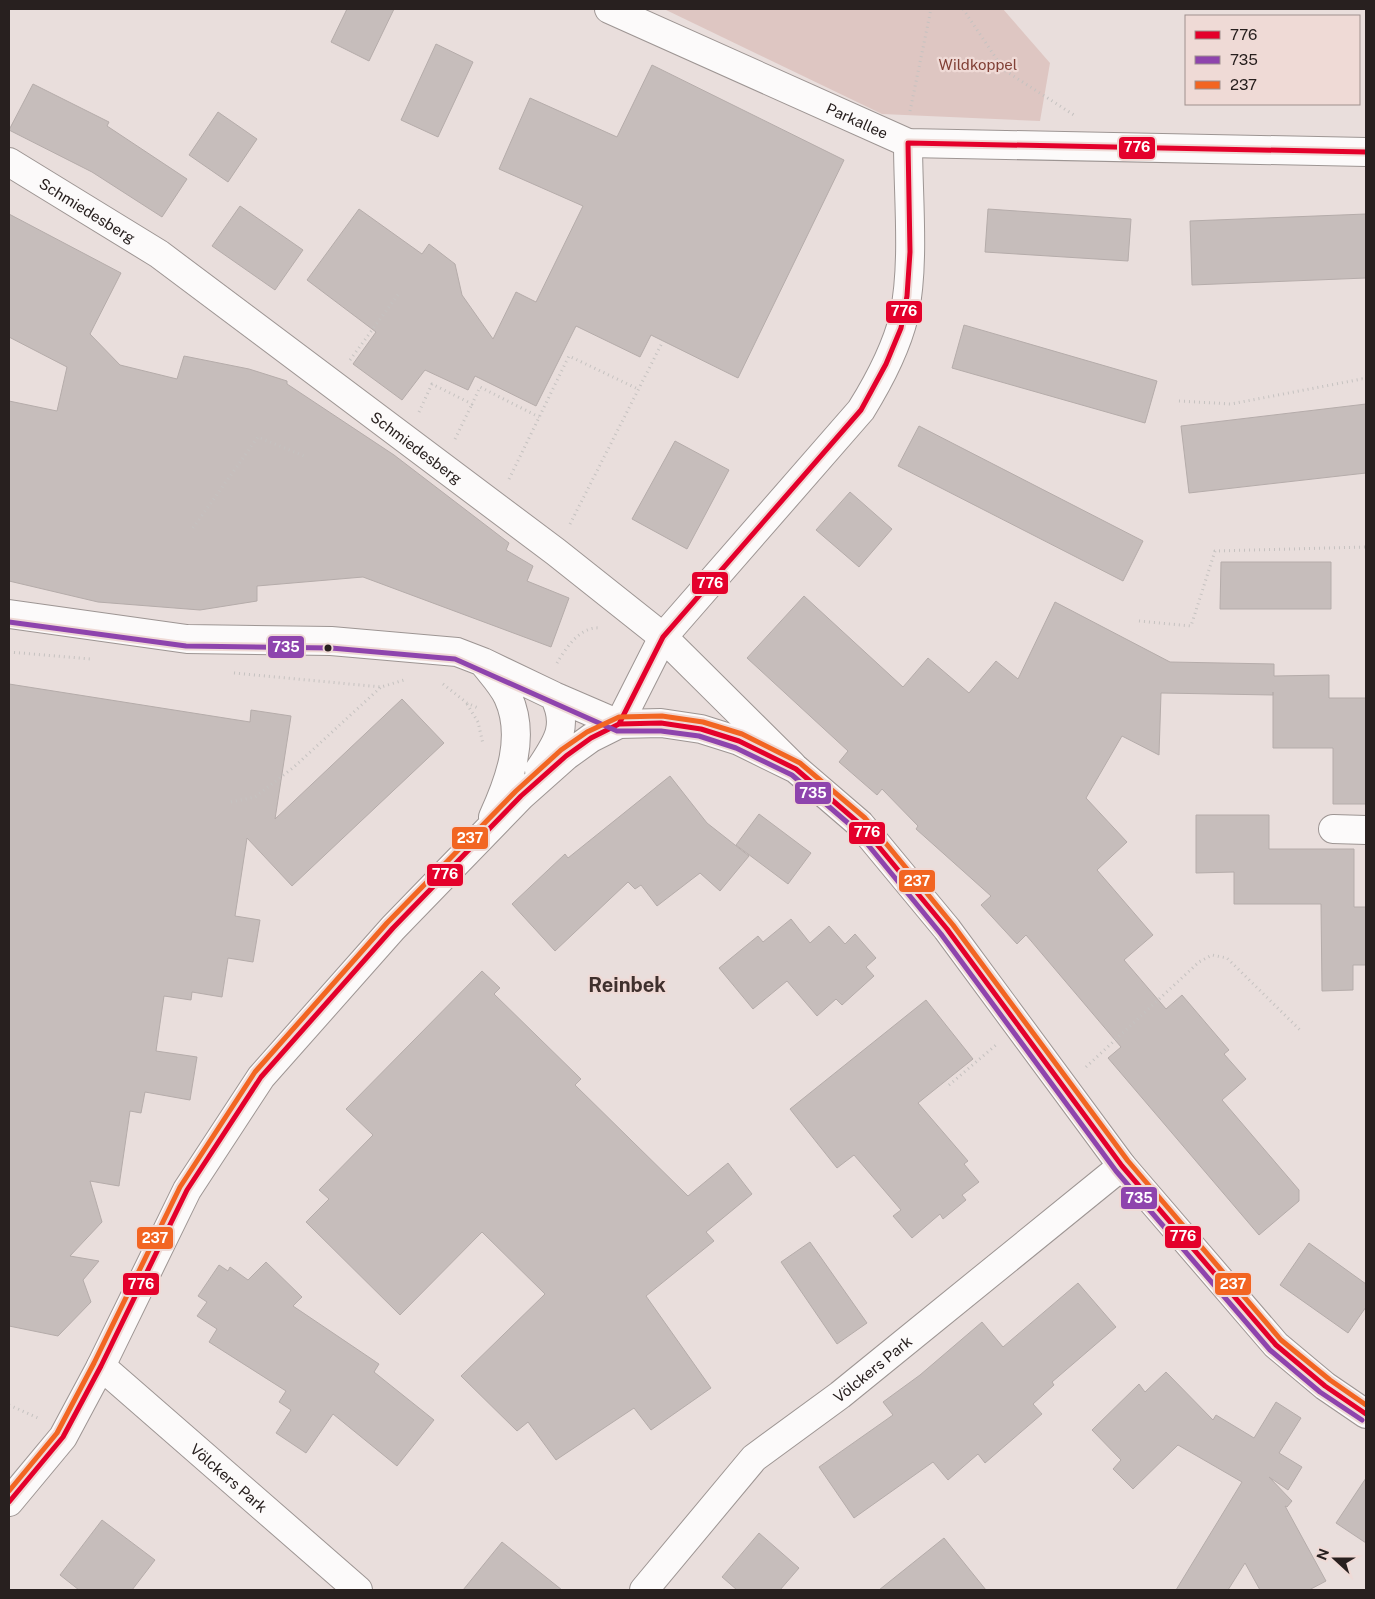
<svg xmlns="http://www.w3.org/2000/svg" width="1375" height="1599" font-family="'Public Sans',sans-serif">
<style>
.green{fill:#dec6c2}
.building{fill:#c6bdbb;stroke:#b5acaa}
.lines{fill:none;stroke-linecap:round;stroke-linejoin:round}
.minor-casing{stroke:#9d9593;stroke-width:30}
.major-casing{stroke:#9d9593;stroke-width:30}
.path{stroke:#c5c2c0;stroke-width:3;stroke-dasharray:1 4;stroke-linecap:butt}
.minor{stroke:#fcfafa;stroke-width:28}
.major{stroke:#fcfafa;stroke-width:28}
.bus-1-casing{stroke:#efdad6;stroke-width:9}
.bus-2-casing{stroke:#efdad6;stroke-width:9}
.bus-3-casing{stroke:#efdad6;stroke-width:9}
.bus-1{stroke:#e4002b;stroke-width:5}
.bus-2{stroke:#8e44ad;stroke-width:5}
.bus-3{stroke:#f26522;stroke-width:5}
.bus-dot{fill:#28201f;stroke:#efdad6;stroke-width:2}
.labels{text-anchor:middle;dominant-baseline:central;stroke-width:4.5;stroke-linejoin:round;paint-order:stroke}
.park-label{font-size:15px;fill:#814036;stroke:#efdad6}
.street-label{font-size:15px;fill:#28201f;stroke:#efdad6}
.district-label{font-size:20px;font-weight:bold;fill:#3f302d;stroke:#efdad6}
.line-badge{stroke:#efdad6;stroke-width:2}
.badge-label{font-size:14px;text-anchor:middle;font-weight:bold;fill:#fff}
</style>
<rect width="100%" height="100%" fill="#e9dedc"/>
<path class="green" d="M 664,9 L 1003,9 L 1050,63 L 1040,121 L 882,114 Z"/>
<path class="building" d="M 347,9 L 394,9 L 369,61 L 331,42 Z
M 436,44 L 473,62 L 438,137 L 401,120 Z
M 652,65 L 844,160 L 738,378 L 651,335 L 640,357 L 576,326 L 536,406 L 475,376 L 468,390 L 425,370 L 402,400 L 353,364 L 376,332 L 307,280 L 359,209 L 422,254 L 429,244 L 455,264 L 462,295 L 493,339 L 516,292 L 536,302 L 583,206 L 499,169 L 530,98 L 617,137 Z
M 33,84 L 109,122 L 107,126 L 187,179 L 162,217 L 92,172 L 9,130 Z
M 218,112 L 257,139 L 228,182 L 189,155 Z
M 240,206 L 303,250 L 275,290 L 212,246 Z
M 988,209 L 1131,219 L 1128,261 L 985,252 Z
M 9,214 L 121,273 L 90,334 L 120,365 L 177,379 L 184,356 L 249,369 L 287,381 L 287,384 L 394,455 L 509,543 L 506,550 L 533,566 L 527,581 L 569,598 L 551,647 L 363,577 L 257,586 L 257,601 L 200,610 L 98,602 L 9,581 L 9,401 L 57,411 L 67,367 L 9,337 Z
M 1366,214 L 1366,278 L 1192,285 L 1190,221 Z
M 964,325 L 1157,381 L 1145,423 L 952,368 Z
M 1366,404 L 1366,473 L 1189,493 L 1181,426 Z
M 919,426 L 1143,541 L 1123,581 L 898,466 Z
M 675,441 L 729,470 L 687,549 L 632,519 Z
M 850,492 L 892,529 L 859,567 L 816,530 Z
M 1221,562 L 1331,562 L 1331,609 L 1220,609 Z
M 804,596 L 903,687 L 928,658 L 969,693 L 996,661 L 1018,679 L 1055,602 L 1170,662 L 1274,664 L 1274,676 L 1329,675 L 1329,698 L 1366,698 L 1366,804 L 1333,804 L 1333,748 L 1273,748 L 1273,692 L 1273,695 L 1161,693 L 1159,755 L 1122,736 L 1086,798 L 1127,842 L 1097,870 L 1153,935 L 1124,960 L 1166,1009 L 1182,995 L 1229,1050 L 1224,1054 L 1246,1079 L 1222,1100 L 1299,1190 L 1299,1201 L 1259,1235 L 1108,1058 L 1121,1047 L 1026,935 L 1017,944 L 981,905 L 991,896 L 916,829 L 918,826 L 882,789 L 877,795 L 839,762 L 848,751 L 747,658 Z
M 9,684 L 250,722 L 251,710 L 291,716 L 275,819 L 402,699 L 444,743 L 292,886 L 247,838 L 235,916 L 260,920 L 253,962 L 228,958 L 222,997 L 192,992 L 191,1000 L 164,996 L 156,1051 L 197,1057 L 190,1100 L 145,1092 L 141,1113 L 130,1111 L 119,1186 L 90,1181 L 102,1222 L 70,1256 L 99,1261 L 83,1280 L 91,1302 L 58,1336 L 9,1326 Z
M 670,776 L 707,823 L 749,856 L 720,891 L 700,873 L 657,906 L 641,885 L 635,889 L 628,882 L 555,951 L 512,904 L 565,854 L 568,858 Z
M 759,814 L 811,853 L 788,884 L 736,845 Z
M 1196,815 L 1269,815 L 1269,849 L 1354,849 L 1354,907 L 1366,907 L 1366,965 L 1353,965 L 1353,990 L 1322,991 L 1321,904 L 1234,904 L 1234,872 L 1196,873 Z
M 791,919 L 810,943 L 829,926 L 845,944 L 855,934 L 876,958 L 866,967 L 874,976 L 842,1005 L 836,999 L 817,1016 L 787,981 L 753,1009 L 719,968 L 758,936 L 763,942 Z
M 482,971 L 500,988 L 494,994 L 581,1079 L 575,1085 L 688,1196 L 728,1163 L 752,1194 L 706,1232 L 714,1241 L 646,1296 L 711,1388 L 651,1430 L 634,1408 L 556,1460 L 528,1422 L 517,1431 L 461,1376 L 545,1294 L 482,1232 L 400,1315 L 306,1222 L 329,1199 L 319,1190 L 373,1135 L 346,1109 Z
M 926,1000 L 973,1059 L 918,1103 L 968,1161 L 964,1164 L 979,1182 L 962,1195 L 966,1200 L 943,1219 L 940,1214 L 912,1238 L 893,1216 L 901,1210 L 854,1155 L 837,1168 L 790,1109 Z
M 810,1242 L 867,1323 L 837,1344 L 781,1262 Z
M 1309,1243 L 1366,1284 L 1366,1307 L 1348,1333 L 1280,1285 Z
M 266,1262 L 302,1297 L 293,1306 L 379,1364 L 374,1372 L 434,1420 L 397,1466 L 333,1414 L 306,1453 L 276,1433 L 291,1410 L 279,1402 L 286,1391 L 209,1342 L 217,1329 L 197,1316 L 207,1302 L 198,1296 L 219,1265 L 228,1271 L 230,1267 L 248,1280 Z
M 1078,1283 L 1116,1327 L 1052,1382 L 1054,1385 L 1033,1404 L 1042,1414 L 985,1463 L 978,1454 L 948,1480 L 933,1462 L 854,1518 L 819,1467 L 893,1415 L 883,1402 L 920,1375 L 982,1322 L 1003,1347 Z
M 1166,1372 L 1213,1420 L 1216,1415 L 1254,1438 L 1276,1402 L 1301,1418 L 1279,1453 L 1302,1467 L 1288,1490 L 1269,1477 L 1292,1501 L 1287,1507 L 1285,1506 L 1326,1581 L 1309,1590 L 1260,1590 L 1245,1563 L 1228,1590 L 1176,1590 L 1242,1482 L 1178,1445 L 1133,1489 L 1113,1469 L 1121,1460 L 1092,1430 L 1139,1384 L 1145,1392 Z
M 1366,1478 L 1366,1543 L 1336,1523 Z
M 102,1520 L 155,1560 L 132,1590 L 79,1590 L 60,1575 Z
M 759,1533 L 799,1568 L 780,1590 L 737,1590 L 722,1577 Z
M 944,1538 L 986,1590 L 879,1590 Z
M 502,1542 L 562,1590 L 463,1590 Z"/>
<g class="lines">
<g class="minor-casing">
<g id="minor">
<path id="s1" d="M 609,9 L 908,143 L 1366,152"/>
<path id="s2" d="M 9,162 L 159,254 L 556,552 L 663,637 L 792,765"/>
<path d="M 619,724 L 663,637 L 861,410 C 879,381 896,349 904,316 C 915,263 908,197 908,143"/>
<path d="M 1333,829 L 1366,830"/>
<path id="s3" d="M 101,1366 L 358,1590"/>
<path id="s4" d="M 644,1590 L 754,1458 L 840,1395 L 1122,1166"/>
</g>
</g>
<g class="major-casing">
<path id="major" d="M 9,614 L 187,639 L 331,641 L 457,652 L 483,662 L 554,696 L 619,724 L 661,723 L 701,729 L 739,741 L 796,769 L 860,824 L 947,929 L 1122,1166 L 1276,1345 L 1325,1386 L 1366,1414
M 485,665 C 493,675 503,686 508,697 C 526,736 510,780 493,817
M 539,770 C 556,744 570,727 554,696
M 9,1502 L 63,1437 L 101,1366 L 187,1190 L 261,1077 L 393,928 L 521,796 L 566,756 L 591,738 L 619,724"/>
</g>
<path class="path" d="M 963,9 L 1004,70 L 1074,115
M 910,111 L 931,9
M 350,360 L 400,292
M 1179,401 L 1231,404 L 1362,379 L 1366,380
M 419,412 L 432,384 L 472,404 L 480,387 L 539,417
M 455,439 L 472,404
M 509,479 L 569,356 L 638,389
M 570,524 L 663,341
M 193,528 L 258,437 L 304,456
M 1139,621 L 1191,626 L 1215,551 L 1366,547
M 9,652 L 91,659
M 557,663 C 566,648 580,626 600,628
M 234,673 L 381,687 L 404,680
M 443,684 L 467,703 L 478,708
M 467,704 L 478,722 L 483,744
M 231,802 L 255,797 L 294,767 L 381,687
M 1086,1067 L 1199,962 L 1212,955 L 1227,958 L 1300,1030
M 949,1085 L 996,1045
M 9,1405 L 38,1418"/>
<use href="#minor" class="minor"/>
<use href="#major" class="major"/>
<g class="bus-1-casing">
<path id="bus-1" d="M 908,143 L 1366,152
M 619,724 L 663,637 L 861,410 L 886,364 L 901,328 L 907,296 L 910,252 L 908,143
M 9,1502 L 63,1437 L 101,1366 L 187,1190 L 261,1077 L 393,928 L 521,796 L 566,756 L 591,738 L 619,724 L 661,723 L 701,729 L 739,741 L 796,769 L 860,824 L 947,929 L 1122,1166 L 1276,1345 L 1325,1386 L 1366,1414"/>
</g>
<g class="bus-2-casing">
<path id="bus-2" d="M 9,622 L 186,646 L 331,648 L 455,659 L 617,731 L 661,731 L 699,736 L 736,748 L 792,775 L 855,829 L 941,934 L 1116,1171 L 1270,1350 L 1320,1392 L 1362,1420"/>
</g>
<g class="bus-3-casing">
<path id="bus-3" d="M 9,1491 L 57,1433 L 94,1363 L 180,1187 L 255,1072 L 387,923 L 516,791 L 561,750 L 587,732 L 619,717 L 662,716 L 703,722 L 742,734 L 800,763 L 865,818 L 953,925 L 1128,1161 L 1281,1340 L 1330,1380 L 1366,1405"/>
</g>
<use href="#bus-1" class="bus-1"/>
<use href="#bus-2" class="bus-2"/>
<use href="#bus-3" class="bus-3"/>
</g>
<circle class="bus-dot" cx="328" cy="648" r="4.5"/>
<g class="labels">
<g class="park-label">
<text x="978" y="64">Wildkoppel</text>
</g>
<g class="street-label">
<text stroke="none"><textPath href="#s1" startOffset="272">Parkallee</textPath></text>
<text stroke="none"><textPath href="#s2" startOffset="92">Schmiedesberg</textPath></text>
<text stroke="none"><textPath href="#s2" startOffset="498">Schmiedesberg</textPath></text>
<text stroke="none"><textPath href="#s4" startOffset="320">Völckers Park</textPath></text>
<text stroke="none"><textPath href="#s3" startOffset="170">Völckers Park</textPath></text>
</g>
<g class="district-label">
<text x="627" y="985">Reinbek</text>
</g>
</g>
<g class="line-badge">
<rect x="1118" y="136" width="38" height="24" rx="5" fill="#e4002b"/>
<rect x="885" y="300" width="38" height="24" rx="5" fill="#e4002b"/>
<rect x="691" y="571" width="38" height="24" rx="5" fill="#e4002b"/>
<rect x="267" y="635" width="38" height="24" rx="5" fill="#8e44ad"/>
<rect x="794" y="781" width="38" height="24" rx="5" fill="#8e44ad"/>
<rect x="848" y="821" width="38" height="24" rx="5" fill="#e4002b"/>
<rect x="451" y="826" width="38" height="24" rx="5" fill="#f26522"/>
<rect x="426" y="863" width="38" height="24" rx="5" fill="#e4002b"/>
<rect x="898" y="869" width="38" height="24" rx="5" fill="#f26522"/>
<rect x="1120" y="1186" width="38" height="24" rx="5" fill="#8e44ad"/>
<rect x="1164" y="1225" width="38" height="24" rx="5" fill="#e4002b"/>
<rect x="136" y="1226" width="38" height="24" rx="5" fill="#f26522"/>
<rect x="1214" y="1272" width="38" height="24" rx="5" fill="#f26522"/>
<rect x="122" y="1272" width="38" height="24" rx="5" fill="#e4002b"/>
</g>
<g class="badge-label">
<text x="1137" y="152">776</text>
<text x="904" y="316">776</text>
<text x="710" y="588">776</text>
<text x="286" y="652">735</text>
<text x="813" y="798">735</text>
<text x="867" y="837">776</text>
<text x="470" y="843">237</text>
<text x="445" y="879">776</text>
<text x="917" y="886">237</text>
<text x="1139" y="1203">735</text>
<text x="1183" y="1241">776</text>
<text x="155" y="1243">237</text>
<text x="1233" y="1289">237</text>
<text x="141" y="1289">776</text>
</g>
<rect width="1375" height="1599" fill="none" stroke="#28201f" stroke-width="20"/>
<rect x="1185" y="15" width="175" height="90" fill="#efdad6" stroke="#9f908d"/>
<rect x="1195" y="31" width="25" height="8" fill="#e4002b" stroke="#9f908d"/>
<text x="1230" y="40" font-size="15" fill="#28201f">776</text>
<rect x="1195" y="56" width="25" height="8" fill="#8e44ad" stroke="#9f908d"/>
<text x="1230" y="65" font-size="15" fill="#28201f">735</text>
<rect x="1195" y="81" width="25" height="8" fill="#f26522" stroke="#9f908d"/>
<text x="1230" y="90" font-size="15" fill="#28201f">237</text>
<g transform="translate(1335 1559) rotate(291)" stroke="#efdad6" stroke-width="4" paint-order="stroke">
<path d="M0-4L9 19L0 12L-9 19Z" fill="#28201f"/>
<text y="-8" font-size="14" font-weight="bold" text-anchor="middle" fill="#28201f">N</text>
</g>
</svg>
